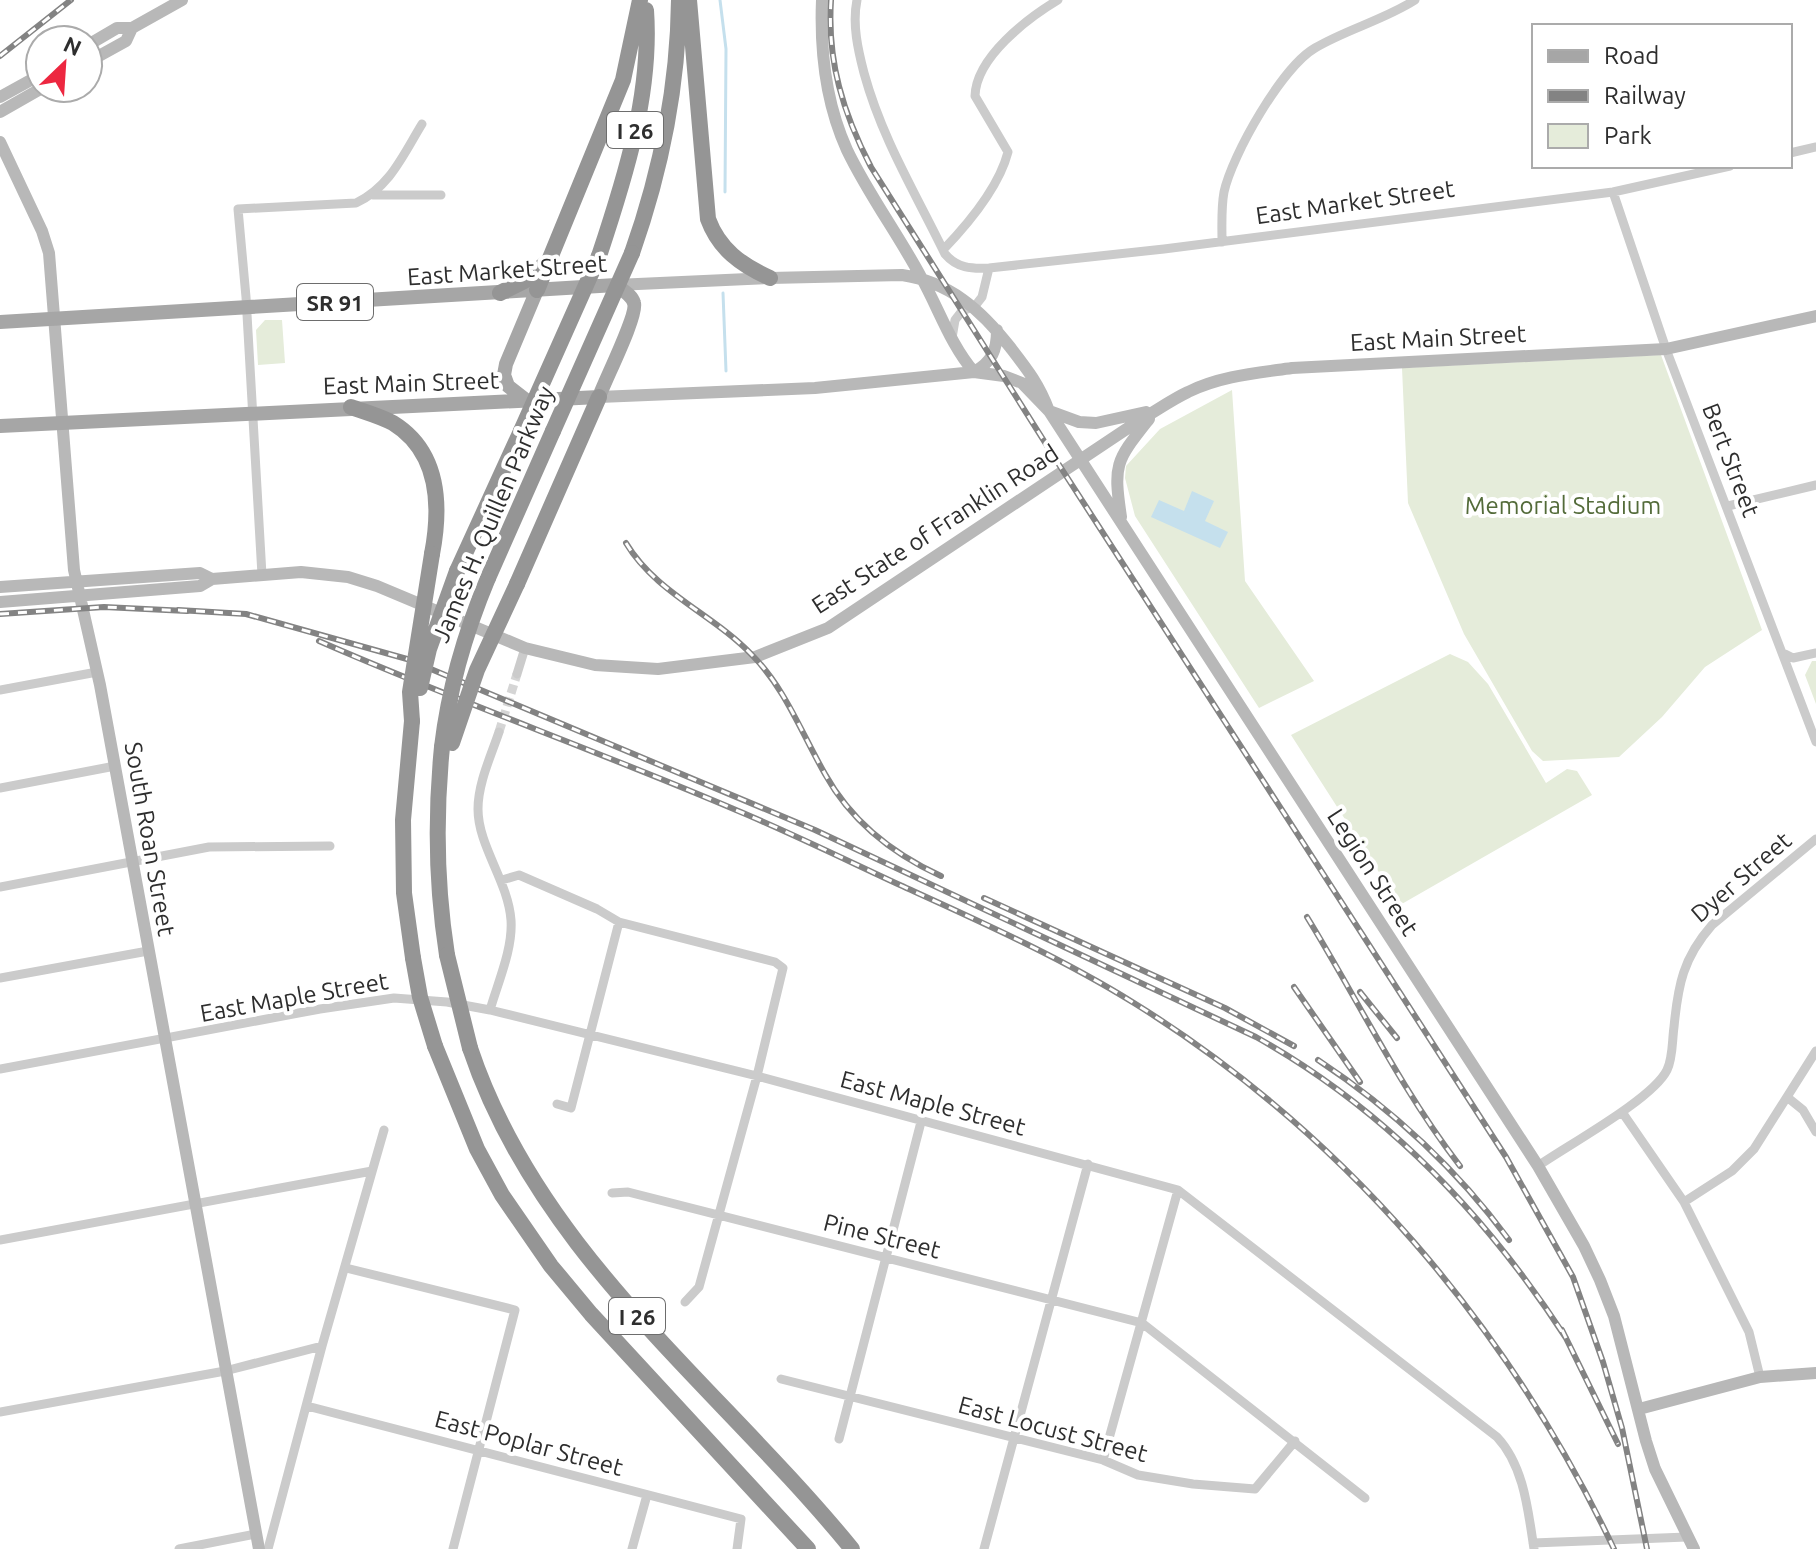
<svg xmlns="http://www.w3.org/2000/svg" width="1816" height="1549" font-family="Ubuntu,sans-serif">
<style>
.green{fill:#e5ecda}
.water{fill:#c5e0ed}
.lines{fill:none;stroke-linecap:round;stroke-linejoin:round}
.stream{stroke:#c5e0ed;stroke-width:3}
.street-tunnel{stroke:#d5d5d5;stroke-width:9;stroke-dasharray:9 4.5;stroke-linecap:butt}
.street{stroke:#cbcbcb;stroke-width:9}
.secondary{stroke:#b8b8b8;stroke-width:12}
.primary{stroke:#a6a6a6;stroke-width:14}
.highway{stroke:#959595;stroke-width:16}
.rail-casing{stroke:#838383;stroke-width:6}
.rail{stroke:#fff;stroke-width:3;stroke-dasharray:9;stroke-linecap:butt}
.highway-bridge{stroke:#959595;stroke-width:16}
.labels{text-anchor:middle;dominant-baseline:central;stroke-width:8;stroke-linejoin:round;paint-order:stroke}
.shield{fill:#fff;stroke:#6d6d6d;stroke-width:2}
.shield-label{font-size:22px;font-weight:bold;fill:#2e2e2e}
.street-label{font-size:24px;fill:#2e2e2e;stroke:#fff}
.park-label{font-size:24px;fill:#536b39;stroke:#fff}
</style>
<rect width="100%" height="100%" fill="#fff"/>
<path class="green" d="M 265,320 L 282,320 L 285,363 L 258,365 L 256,330 Z
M 1661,355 L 1762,630 L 1705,667 L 1662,717 L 1619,757 L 1543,761 L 1532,751 L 1464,634 L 1408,503 L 1402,368 Z
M 1232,390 L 1245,581 L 1314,681 L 1259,708 L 1135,516 L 1125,478 L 1126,466 L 1160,429 Z
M 1450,654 L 1468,662 L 1488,684 L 1546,783 L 1567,769 L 1577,771 L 1592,795 L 1400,905 L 1291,735 Z
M 1812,661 L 1816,661 L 1816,704 L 1805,675 Z"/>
<path class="water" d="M 1192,491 L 1214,501 L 1205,521 L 1228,532 L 1220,548 L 1151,517 L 1159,500 L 1184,511 Z"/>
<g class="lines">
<path class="stream" d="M 720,0 L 726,49 L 725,192
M 723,293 L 726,371"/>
<path class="street-tunnel" d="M 499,732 L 517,674"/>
<path class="street" d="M 857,0 C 852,24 858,50 864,73 C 882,139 916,194 945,254 C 957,268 971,269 989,268 L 1164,249 L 1613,192 L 1730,166
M 1790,153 L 1816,147
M 1613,192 L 1666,349 L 1816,742
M 373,195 L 441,195
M 1222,242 C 1222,225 1221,208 1224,192 C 1232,155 1282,67 1315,48 C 1347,29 1384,20 1415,0
M 943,250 C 968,224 999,187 1008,152 L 975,96 C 976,57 1028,18 1058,0
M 952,338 L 955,320 L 962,311 L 975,306 L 982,297 L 989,268
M 1728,506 L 1816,485
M 262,575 L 246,297 L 238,209 L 356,203 C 390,187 403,155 422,124
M 1785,654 L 1793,658 L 1816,653
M 517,674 L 525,648
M 0,690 L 97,672
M 0,788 L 115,766
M 502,880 L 519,875 L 597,909 L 619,922 L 775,962 L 783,968 L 757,1076 L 699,1287 L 685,1302
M 0,887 L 209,847 L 330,846
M 0,978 L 148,951
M 490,1010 C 498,982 513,949 511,920 C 508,881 478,846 478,809 C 478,783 491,756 499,732
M 0,1069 L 320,1009 L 394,998 L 447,1002 L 490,1010 L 757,1076 L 1178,1190 L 1497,1437 C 1524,1466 1528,1510 1534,1549
M 1787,1097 L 1803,1110 L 1816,1132
M 557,1104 L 571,1108 L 619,922
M 1622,1112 L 1684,1202 L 1749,1332 L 1760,1377
M 1538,1166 C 1568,1145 1653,1099 1667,1070 C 1673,1058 1672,1041 1674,1027 C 1678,985 1683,958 1712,925 L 1816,839
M 612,1193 L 628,1192 L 1142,1323 L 1365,1498
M 1684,1202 L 1732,1171 L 1754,1149 L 1816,1051
M 0,1240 L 372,1171
M 346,1268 L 515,1310 L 453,1549
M 781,1379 L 1103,1460 L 1138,1475 L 1193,1484 L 1255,1489 L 1295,1441
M 307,1406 L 741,1519 L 737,1549
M 0,1412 L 225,1371 L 322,1346
M 839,1439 L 921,1122
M 1103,1460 L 1178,1190
M 1533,1543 L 1687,1537
M 179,1549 L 256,1534
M 268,1549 L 322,1346 L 384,1130
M 632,1549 L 647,1495
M 984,1549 L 1088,1164"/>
<path class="secondary" d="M 822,0 C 820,50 826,104 847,150 C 868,194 898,234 921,277 C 939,309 950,344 974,372 C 992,362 997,350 997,330
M 88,45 L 117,28 L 132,28 L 182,0
M 88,62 L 126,41 L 132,28
M 0,97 L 40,75
M 0,112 L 42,88
M 0,142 L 42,231 L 49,253 L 74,570 L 100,685 L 259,1549
M 616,285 L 770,278 L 902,275 C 950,282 981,310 1010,347 C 1027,369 1039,384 1049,411 L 1538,1166 L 1584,1246 L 1600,1280 L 1614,1316 L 1646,1441 L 1655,1469 L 1694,1549
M 599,397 L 815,388 L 974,372 L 1004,376 L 1022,383 L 1049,411 L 1079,422 L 1096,423 L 1146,412
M 1121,517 C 1113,463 1116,461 1149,419
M 0,587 L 200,573 L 212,579
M 0,602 L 200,586 L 212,579 L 301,572 L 348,577 L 377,586 L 525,648 L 595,665 L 658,669 L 755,657 L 828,628 L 1140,420 C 1156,411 1171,400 1188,392 C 1220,376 1257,373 1292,368 L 1666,349 L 1816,316
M 1639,1409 L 1760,1377 L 1816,1373"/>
<path class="primary" d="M 0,322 L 616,285 C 622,290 632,295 634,303 C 638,315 605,380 599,397 L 0,426
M 526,400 L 508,386 L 504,375 L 506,364 L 537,290"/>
<path class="highway" d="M 689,0 L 708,219 C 719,249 741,265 770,278
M 632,253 C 661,171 678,88 679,0
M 599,256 C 625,178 652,93 646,10
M 537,290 L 623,80 L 640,0
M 500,293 L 524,281 L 545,264
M 351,407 C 365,412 380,416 393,423 C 440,452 441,507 432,554
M 457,571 L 521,431
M 488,578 L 553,431
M 517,584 L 599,397
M 412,721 L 403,820 L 404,893 L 413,958
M 442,747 C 435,818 436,885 447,955
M 435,1046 L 477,1149 L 502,1195 L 551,1266 L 591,1314 L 808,1549
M 470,1048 C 539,1255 719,1386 852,1549"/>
<g class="rail-casing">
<path id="rail" d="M 831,0 C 827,61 843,113 871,167 L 1063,471 L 1506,1157 L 1573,1277 L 1603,1362 L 1622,1428 L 1647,1549
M 0,56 L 71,0
M 626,543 C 656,593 713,614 752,655 C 785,688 802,734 825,774 C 851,821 893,854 941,876
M 178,610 L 246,614 L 407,659 L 815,830 L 1256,1037 C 1385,1109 1486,1215 1566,1338
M 0,614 L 104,607 L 187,611
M 319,641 C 456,701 598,751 736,810 C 791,833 846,860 900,885 C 979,921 1060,957 1134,1003 C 1345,1134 1508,1326 1614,1549
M 984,898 L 1225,1008 L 1294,1046
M 1307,917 C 1358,1000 1400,1088 1460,1166
M 1294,987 L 1360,1082
M 1360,992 L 1397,1038
M 1318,1060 C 1392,1109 1456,1168 1509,1240
M 1562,1330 L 1618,1444"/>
</g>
<use href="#rail" class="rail"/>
<path class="highway-bridge" d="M 521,431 L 599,256
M 553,431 L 632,253
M 420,688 L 429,649 L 457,571
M 412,721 L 410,692 L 432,554
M 452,743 L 477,670 L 517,584
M 442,747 C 449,687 465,633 488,578
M 447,955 L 470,1048
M 413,958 L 420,997 L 435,1046"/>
</g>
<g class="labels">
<g class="shield">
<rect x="607" y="112" width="56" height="36" rx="6"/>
<rect x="297" y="284" width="76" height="36" rx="6"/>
<rect x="609" y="1298" width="56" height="36" rx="6"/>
</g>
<g class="shield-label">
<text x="635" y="130">I 26</text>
<text x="335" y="302">SR 91</text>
<text x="637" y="1316">I 26</text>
</g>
<g class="street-label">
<text transform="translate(1355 202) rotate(-8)">East Market Street</text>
<text transform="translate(507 270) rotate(-4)">East Market Street</text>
<text transform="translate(1438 338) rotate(-3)">East Main Street</text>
<text transform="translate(411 383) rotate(-2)">East Main Street</text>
<text transform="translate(1731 460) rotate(69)">Bert Street</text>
<text transform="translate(493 514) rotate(-67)">James H. Quillen Parkway</text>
<text transform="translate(935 529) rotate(-33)">East State of Franklin Road</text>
<text transform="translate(150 839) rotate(80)">South Roan Street</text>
<text transform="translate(1373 872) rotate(57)">Legion Street</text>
<text transform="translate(1741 877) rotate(-41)">Dyer Street</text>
<text transform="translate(294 997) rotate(-10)">East Maple Street</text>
<text transform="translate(933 1103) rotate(15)">East Maple Street</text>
<text transform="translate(882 1236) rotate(14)">Pine Street</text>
<text transform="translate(1053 1429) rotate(15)">East Locust Street</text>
<text transform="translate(529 1443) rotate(15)">East Poplar Street</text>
</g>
<g class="park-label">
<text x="1563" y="505">Memorial Stadium</text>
</g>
</g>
<rect x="1532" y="24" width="260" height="144" fill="#ffffff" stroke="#ababab" stroke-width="2"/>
<rect x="1548" y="50" width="40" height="12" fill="#a6a6a6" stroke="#ababab" stroke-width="2"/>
<text x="1604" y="64" font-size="24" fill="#2e2e2e">Road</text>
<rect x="1548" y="90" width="40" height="12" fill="#838383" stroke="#ababab" stroke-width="2"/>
<text x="1604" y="104" font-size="24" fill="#2e2e2e">Railway</text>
<rect x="1548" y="124" width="40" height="24" fill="#e5ecda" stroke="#ababab" stroke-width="2"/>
<text x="1604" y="144" font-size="24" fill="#2e2e2e">Park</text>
<g transform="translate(64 64) rotate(25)"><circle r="38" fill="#ffffff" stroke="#ababab" stroke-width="2"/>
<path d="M0-6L14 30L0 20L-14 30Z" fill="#ed2740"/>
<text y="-12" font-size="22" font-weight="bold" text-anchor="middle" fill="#2e2e2e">N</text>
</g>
</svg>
